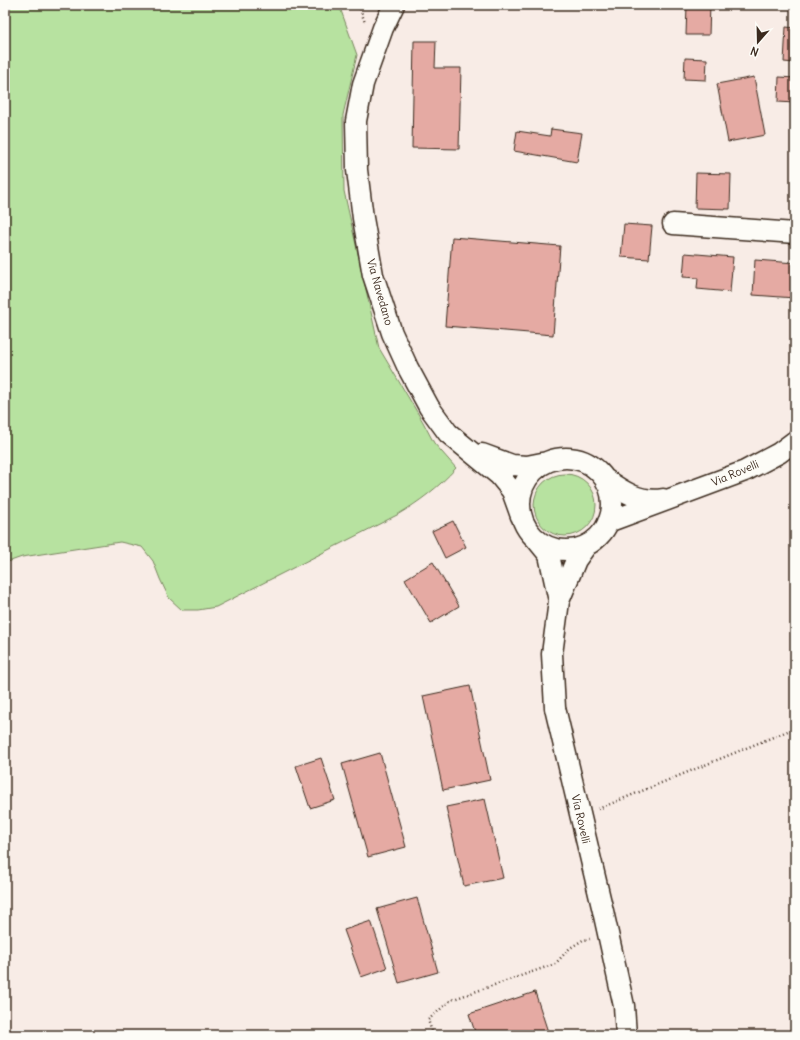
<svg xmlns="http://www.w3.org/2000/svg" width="800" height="1040" font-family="Delius,sans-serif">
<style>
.green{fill:#b7e2a0;stroke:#79865f}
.building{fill:#e5aaa3;stroke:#3b2a1e}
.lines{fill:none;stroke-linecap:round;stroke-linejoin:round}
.minor-casing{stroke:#3b2a1e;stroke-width:23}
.path{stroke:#3b2a1e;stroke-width:2.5;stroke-dasharray:1 3;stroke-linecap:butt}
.minor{stroke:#fdfcf7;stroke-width:20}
.labels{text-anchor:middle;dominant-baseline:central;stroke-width:4;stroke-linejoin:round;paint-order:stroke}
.street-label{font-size:11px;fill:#3b2a1e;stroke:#fdfcf7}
</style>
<rect width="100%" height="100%" fill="#f8ece6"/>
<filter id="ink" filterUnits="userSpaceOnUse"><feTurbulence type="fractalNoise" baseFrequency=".025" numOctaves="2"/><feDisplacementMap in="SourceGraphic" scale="8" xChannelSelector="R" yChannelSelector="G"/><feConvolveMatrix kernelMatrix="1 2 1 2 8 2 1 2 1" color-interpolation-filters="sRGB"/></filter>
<g filter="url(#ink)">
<path class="green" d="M 5,5 L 339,5 L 357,55 L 343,115 L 344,191 L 379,348 L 423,422 L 434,443 L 456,468 C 439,487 419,502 397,515 L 216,607 L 198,610 L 182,610 L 169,598 L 160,579 L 153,561 L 142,547 L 120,542 L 22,557 L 5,563 L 5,400 L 7,401 L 5,397 Z
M534 505a31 31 0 1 1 62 0a31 31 0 1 1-62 0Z"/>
<path class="building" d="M 687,5 L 710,5 L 709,35 L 686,35 Z
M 786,27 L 795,28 L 795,63 L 784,62 Z
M 414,41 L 436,41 L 435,68 L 461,68 L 459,149 L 412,148 Z
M 685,58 L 707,59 L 706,80 L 684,79 Z
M 754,77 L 765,135 L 728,142 L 717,84 Z
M 779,77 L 795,78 L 795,103 L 778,102 Z
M 551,129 L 582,133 L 577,162 L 514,151 L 517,131 L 550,136 Z
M 696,173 L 731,174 L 730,209 L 695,208 Z
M 624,224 L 652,226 L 649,259 L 621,257 Z
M 452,237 L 560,246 L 553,335 L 445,326 Z
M 685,253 L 733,257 L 730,292 L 697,289 L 698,278 L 683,277 Z
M 755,260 L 795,263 L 795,298 L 753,295 Z
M 453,521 L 466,547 L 445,558 L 432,531 Z
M 433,562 L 459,606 L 431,623 L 405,579 Z
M 470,686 L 490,780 L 443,790 L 423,696 Z
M 380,753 L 406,847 L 368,857 L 342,764 Z
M 321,758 L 335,800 L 310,808 L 296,766 Z
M 485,799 L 503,878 L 464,886 L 446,807 Z
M 417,898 L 438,972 L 399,983 L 377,909 Z
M 371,921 L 387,968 L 361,977 L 344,930 Z
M 535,992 L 549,1035 L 476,1035 L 469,1014 Z"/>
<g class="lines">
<g class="minor-casing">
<path id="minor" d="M 394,5 L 383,28 L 363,84 L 356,121 L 357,170 L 363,218 L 373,275 L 392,333 L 408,368 L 429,407 L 448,433 L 499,475 L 512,491 L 521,516
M 673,224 L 795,233
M 482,454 L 512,465 L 527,466 L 547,462
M520 504a46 46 0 1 1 92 0a46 46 0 1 1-92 0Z
M 605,479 C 622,491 640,503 663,499
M 608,522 L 745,471 L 779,453 L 795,441
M 536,539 L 549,555 L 559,601
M 586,546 L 576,560 L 559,601 L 552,654 L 555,708 L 603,911 L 624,1006 L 626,1035"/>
</g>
<path class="path" d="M 359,5 L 365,23
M 598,809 L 795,728
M 433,1035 L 428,1020 L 451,1000 L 555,964 L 570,948 L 583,940 L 590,939"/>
<use href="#minor" class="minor"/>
</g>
</g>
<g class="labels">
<g class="street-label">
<text transform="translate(380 292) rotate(74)">Via Navedano</text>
<text transform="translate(735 473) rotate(-23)">Via Rovelli</text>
<text transform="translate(581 819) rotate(77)">Via Rovelli</text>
</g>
</g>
<rect width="800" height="1040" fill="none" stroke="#fdfcf7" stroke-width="20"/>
<rect x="10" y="10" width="780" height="1020" fill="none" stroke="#3b2a1e" stroke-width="1.5" filter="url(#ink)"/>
<g transform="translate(758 42) rotate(200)" stroke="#fdfcf7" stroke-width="3" paint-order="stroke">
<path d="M0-3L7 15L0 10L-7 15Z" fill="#3b2a1e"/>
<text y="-6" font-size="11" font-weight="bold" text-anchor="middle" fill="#3b2a1e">N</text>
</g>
</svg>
